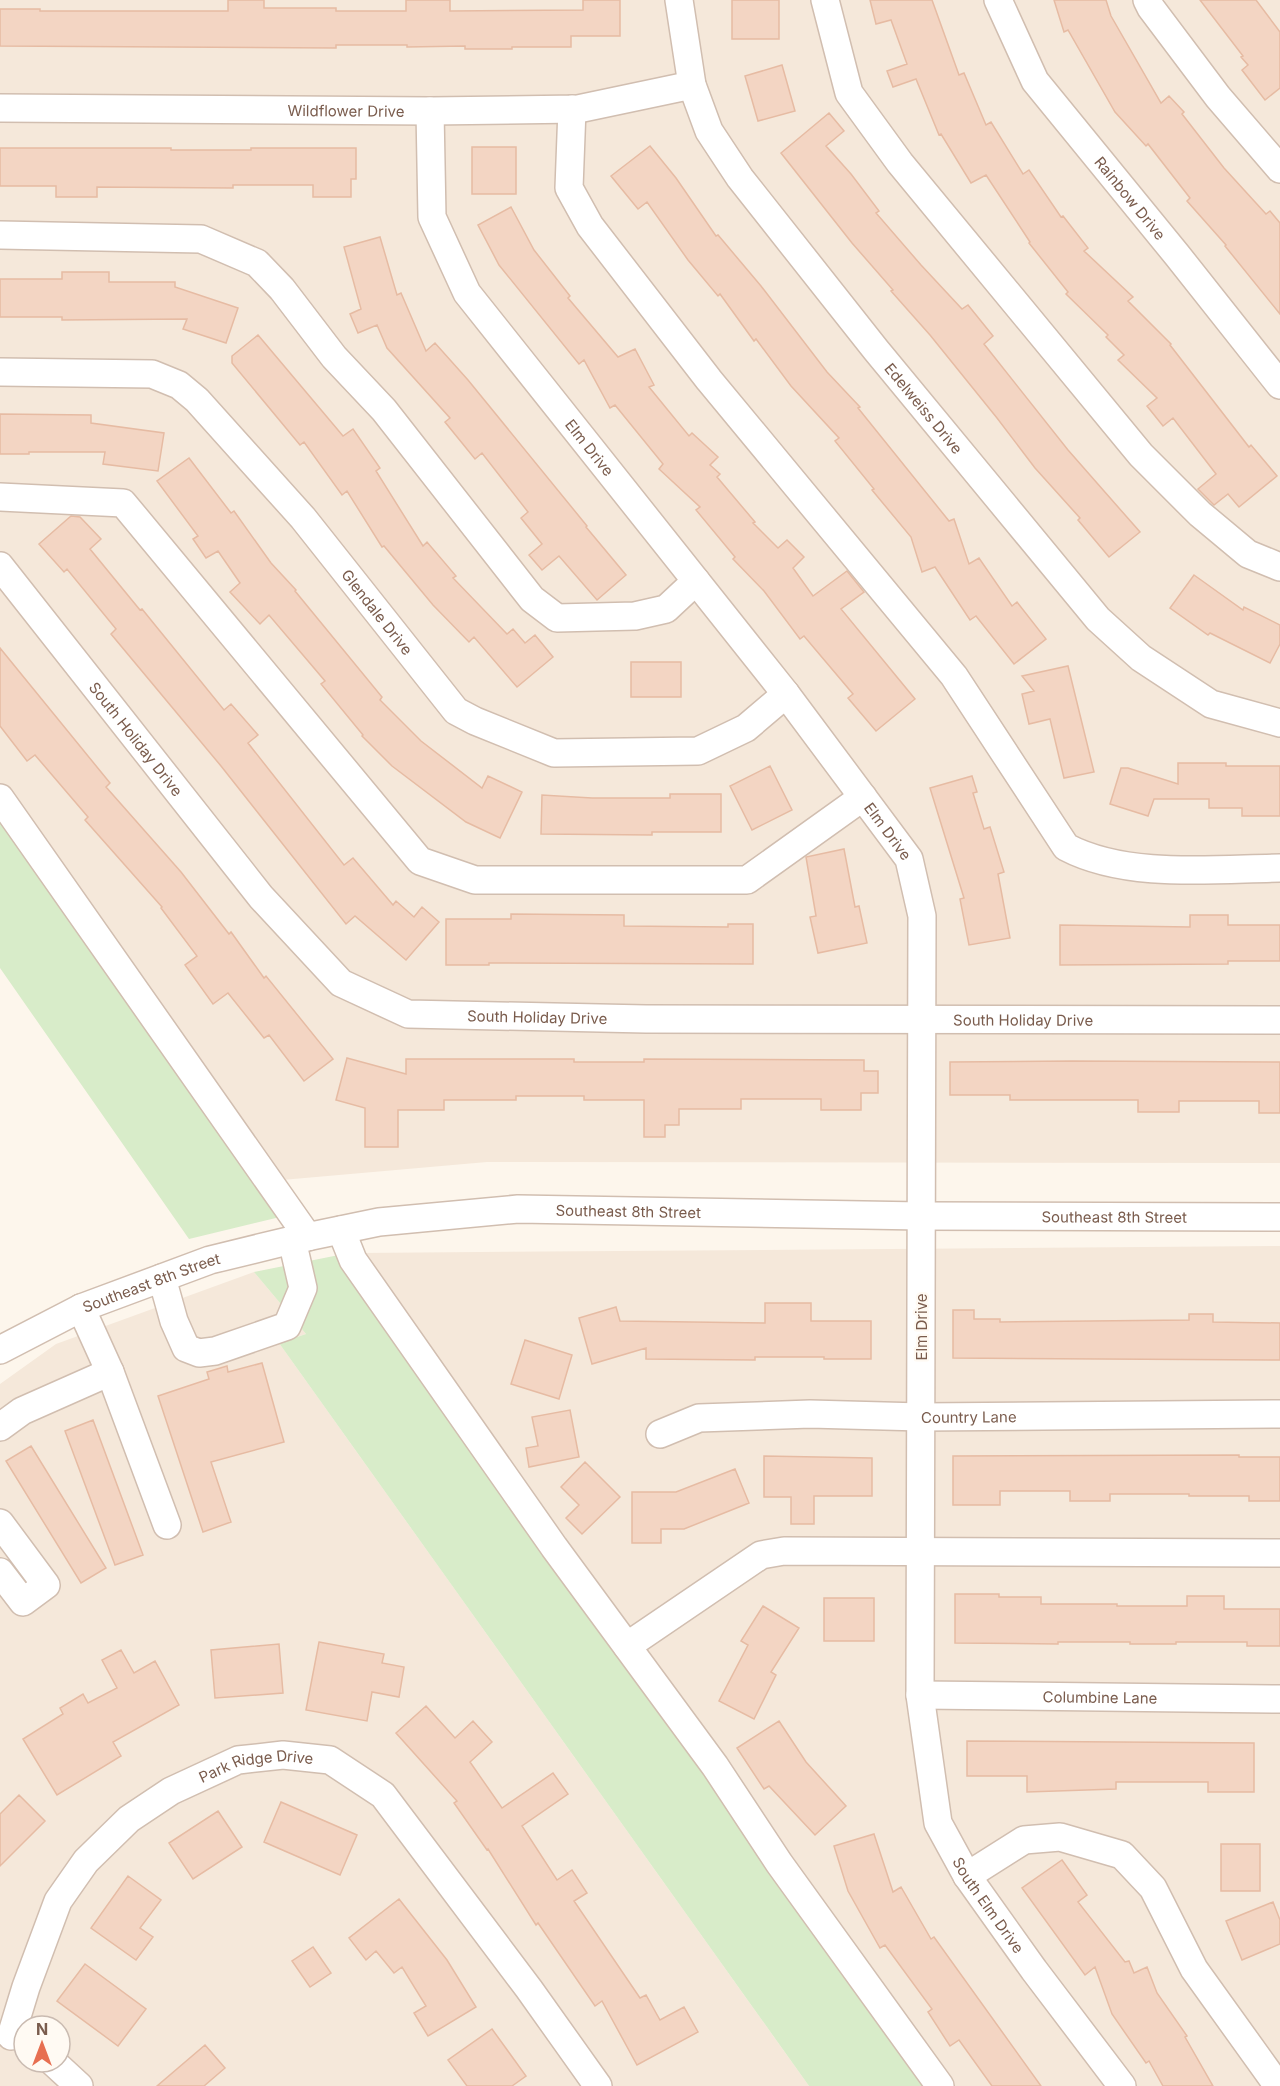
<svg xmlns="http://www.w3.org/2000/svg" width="1280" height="2086" font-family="Inter,sans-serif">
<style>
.residential{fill:#f5e8da;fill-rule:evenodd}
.green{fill:#d8ecc9}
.building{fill:#f3d5c3;stroke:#e6bba3;stroke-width:1.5}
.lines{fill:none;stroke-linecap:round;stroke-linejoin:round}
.minor-casing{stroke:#d1beb0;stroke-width:30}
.minor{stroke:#fff;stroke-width:27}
.labels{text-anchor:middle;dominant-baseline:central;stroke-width:4.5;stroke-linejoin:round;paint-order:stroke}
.street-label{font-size:15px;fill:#7a5c4d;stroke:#fffaf3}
</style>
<rect width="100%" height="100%" fill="#fdf6ec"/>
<path class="residential" d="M 0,0 L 1280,0 L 1280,1163 L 487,1162 L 282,1180 L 0,786 Z
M 1280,1246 L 1280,2086 L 936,2086 L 358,1253 Z
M 254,1272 L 306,1334 L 279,1343 L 809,2086 L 0,2086 L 0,1384 L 56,1344 ZM 24,2026 L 60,2026 L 60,2062 L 24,2062 Z"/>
<path class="green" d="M 0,786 L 305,1211 L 189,1239 L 0,968 Z
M 349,1253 L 936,2086 L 809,2086 L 279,1343 L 306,1334 L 254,1272 Z"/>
<path class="building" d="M 228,0 L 264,0 L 264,8 L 336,8 L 336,11 L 406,11 L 406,0 L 450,0 L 450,11 L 583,10 L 583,0 L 620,0 L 620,36 L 571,36 L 571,47 L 512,47 L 512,49 L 465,49 L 465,46 L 407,47 L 407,45 L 336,45 L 336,48 L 0,46 L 0,9 L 40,9 L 40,11 L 228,11 Z
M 732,0 L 779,0 L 779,39 L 732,39 Z
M 870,0 L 932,0 L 959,75 L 964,73 L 986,125 L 991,122 L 1023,174 L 1029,170 L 1061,217 L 1063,216 L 1088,248 L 1084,251 L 1133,297 L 1128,301 L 1171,344 L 1170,345 L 1249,447 L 1251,445 L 1277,476 L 1239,507 L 1228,494 L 1214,505 L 1198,489 L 1216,474 L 1173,418 L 1163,426 L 1147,406 L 1157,398 L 1118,360 L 1124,355 L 1106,337 L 1108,335 L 1066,294 L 1068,292 L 1029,243 L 1030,242 L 986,175 L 971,183 L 941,134 L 939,135 L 916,79 L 893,87 L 887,71 L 907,64 L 891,20 L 876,24 Z
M 1054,0 L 1106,0 L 1111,16 L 1161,103 L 1169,96 L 1184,112 L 1182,114 L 1224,168 L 1266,214 L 1270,211 L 1280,223 L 1280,314 L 1225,246 L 1226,245 L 1187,201 L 1190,198 L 1148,144 L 1146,146 L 1115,112 L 1068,30 L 1064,32 Z
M 1200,0 L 1256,0 L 1280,32 L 1280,88 L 1265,100 L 1242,70 L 1248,65 L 1241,57 L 1243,56 Z
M 782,65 L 795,111 L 758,121 L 745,76 Z
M 829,113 L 844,131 L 826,146 L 851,174 L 879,211 L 876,213 L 921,265 L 962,309 L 968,305 L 993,336 L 984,344 L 1068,450 L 1140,532 L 1109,557 L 1078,520 L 1080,518 L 1035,468 L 997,418 L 930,335 L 891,291 L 893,290 L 852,243 L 781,153 Z
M 650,146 L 676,178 L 716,236 L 718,235 L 761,286 L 827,372 L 860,407 L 858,408 L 949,521 L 954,519 L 969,564 L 979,558 L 1012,606 L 1017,602 L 1046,639 L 1014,664 L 976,616 L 970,620 L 935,567 L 922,572 L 911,537 L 872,490 L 874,489 L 835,441 L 839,438 L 791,386 L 756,339 L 754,341 L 720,294 L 718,296 L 688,260 L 647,202 L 638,209 L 611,176 Z
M 472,147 L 516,147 L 516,194 L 472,194 Z
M 0,148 L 171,148 L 171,150 L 251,150 L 251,148 L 356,148 L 356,179 L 351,179 L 351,197 L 313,197 L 313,185 L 233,185 L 233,188 L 97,187 L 97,197 L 56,197 L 56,186 L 0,186 Z
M 511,207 L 534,250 L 570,296 L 568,298 L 618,357 L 635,349 L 654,385 L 649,387 L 689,436 L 692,433 L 718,457 L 710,465 L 720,474 L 717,477 L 755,522 L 753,523 L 778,548 L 787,540 L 804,557 L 793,568 L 813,596 L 847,571 L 864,592 L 841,609 L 915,699 L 876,731 L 848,698 L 853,694 L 804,636 L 800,639 L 764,591 L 733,559 L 735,557 L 696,510 L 700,507 L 659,469 L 663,464 L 615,405 L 610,408 L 584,360 L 579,364 L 499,265 L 478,225 Z
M 380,237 L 397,295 L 401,293 L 426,351 L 435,343 L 468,380 L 587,526 L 586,527 L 626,575 L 597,600 L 559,556 L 542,570 L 529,555 L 542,544 L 521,518 L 528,512 L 482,453 L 475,459 L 445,422 L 450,418 L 387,348 L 377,325 L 358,333 L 350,314 L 361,309 L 344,247 Z
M 62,272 L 109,272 L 109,282 L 175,282 L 175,287 L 238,308 L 226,343 L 183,329 L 187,319 L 62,320 L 62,317 L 0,317 L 0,279 L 62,279 Z
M 258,335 L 343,436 L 353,429 L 380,468 L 376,471 L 423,546 L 427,542 L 456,576 L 453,578 L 507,634 L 513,629 L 525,643 L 535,635 L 553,657 L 517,687 L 474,637 L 469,642 L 433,605 L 384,546 L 382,547 L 347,491 L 342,495 L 304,442 L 300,445 L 232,363 L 232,356 Z
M 0,414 L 91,415 L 91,423 L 164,433 L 158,471 L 103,464 L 105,452 L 29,452 L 29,454 L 0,454 Z
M 189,458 L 231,513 L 234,511 L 271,563 L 296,590 L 295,591 L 382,697 L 380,700 L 421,741 L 482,788 L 488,776 L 522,792 L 500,838 L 466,822 L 392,766 L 362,736 L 363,735 L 321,684 L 325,681 L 269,615 L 260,624 L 230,592 L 240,583 L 218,551 L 206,558 L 193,539 L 198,536 L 157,481 Z
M 71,516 L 80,517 L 101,539 L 90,549 L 140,610 L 142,609 L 224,710 L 231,704 L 258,735 L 248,743 L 344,865 L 353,858 L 393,905 L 396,901 L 414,917 L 422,907 L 439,922 L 406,960 L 355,916 L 346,924 L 221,766 L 111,634 L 116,629 L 67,569 L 64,572 L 39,544 Z
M 1194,575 L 1243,610 L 1244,607 L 1280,625 L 1280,644 L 1270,663 L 1210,633 L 1208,635 L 1170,608 Z
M 0,648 L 110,783 L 106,787 L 181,872 L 229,934 L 231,932 L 264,978 L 266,976 L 333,1059 L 304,1081 L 269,1035 L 264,1038 L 228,993 L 213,1004 L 185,965 L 197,956 L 161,908 L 162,907 L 85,820 L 88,817 L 35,755 L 27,761 L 0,726 Z
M 631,662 L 681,662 L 681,697 L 631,697 Z
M 1068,666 L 1094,772 L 1064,778 L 1050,719 L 1029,724 L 1022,694 L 1034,691 L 1022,676 Z
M 1178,763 L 1226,763 L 1226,766 L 1280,766 L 1280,816 L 1242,816 L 1242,808 L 1209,808 L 1209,799 L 1154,799 L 1148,816 L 1110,804 L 1121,768 L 1128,768 L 1178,784 Z
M 770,766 L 792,810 L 752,830 L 730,786 Z
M 972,776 L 977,792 L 973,793 L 984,829 L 990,827 L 1004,872 L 998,874 L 1010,938 L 969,945 L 960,899 L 964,898 L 930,788 Z
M 670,794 L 721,794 L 721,832 L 652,832 L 652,835 L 541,834 L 542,795 L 592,798 L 670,798 Z
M 844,849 L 855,907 L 859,906 L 867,943 L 818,953 L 810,917 L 816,916 L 806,857 Z
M 511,914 L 624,915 L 624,926 L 728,927 L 728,924 L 753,924 L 753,964 L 489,963 L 489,965 L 446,965 L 446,919 L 511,919 Z
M 1190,915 L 1228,915 L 1228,925 L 1280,925 L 1280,961 L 1228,961 L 1228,964 L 1060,965 L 1060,925 L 1190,927 Z
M 347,1058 L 406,1074 L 406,1059 L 574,1059 L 574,1062 L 644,1062 L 644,1059 L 864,1060 L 864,1071 L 878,1071 L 878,1093 L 861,1093 L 861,1110 L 821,1110 L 821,1099 L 741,1099 L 741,1109 L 679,1109 L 679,1125 L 665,1125 L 665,1137 L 644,1137 L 644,1100 L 584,1100 L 584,1096 L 516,1096 L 516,1100 L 444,1100 L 444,1110 L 398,1110 L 398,1147 L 365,1147 L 365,1108 L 336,1100 Z
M 1072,1061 L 1280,1062 L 1280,1113 L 1259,1113 L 1259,1101 L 1179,1101 L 1179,1112 L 1138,1112 L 1138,1100 L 1010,1100 L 1010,1095 L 950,1095 L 950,1062 Z
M 765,1303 L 811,1303 L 811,1321 L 871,1321 L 871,1359 L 824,1359 L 824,1357 L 755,1357 L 755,1360 L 646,1359 L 646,1348 L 592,1364 L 579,1318 L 616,1307 L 620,1321 L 765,1323 Z
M 953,1310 L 974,1310 L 974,1319 L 1000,1319 L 1000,1322 L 1189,1320 L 1189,1314 L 1213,1314 L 1213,1322 L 1280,1323 L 1280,1360 L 953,1358 Z
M 525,1340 L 572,1355 L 559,1399 L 511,1384 Z
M 262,1363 L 284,1442 L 211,1462 L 231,1522 L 203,1532 L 158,1396 L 209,1379 L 207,1372 L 227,1366 L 228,1372 Z
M 570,1410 L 579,1457 L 529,1467 L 526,1448 L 538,1446 L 532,1417 Z
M 93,1420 L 143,1555 L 115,1565 L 65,1431 Z
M 31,1446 L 106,1568 L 81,1583 L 6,1461 Z
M 1239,1455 L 1239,1457 L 1280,1457 L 1280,1501 L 1249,1501 L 1249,1496 L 1189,1496 L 1189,1494 L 1110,1494 L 1110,1501 L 1070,1501 L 1070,1491 L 1000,1491 L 1000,1505 L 953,1505 L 953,1456 Z
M 764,1456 L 872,1458 L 872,1496 L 814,1496 L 814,1524 L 791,1524 L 791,1497 L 764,1497 Z
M 585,1462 L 620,1497 L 582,1534 L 566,1518 L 579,1505 L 561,1487 Z
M 735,1469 L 749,1503 L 684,1529 L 661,1529 L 661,1543 L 632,1543 L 632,1492 L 676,1492 Z
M 955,1594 L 999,1594 L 999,1597 L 1041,1597 L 1041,1604 L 1117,1604 L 1117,1606 L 1187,1606 L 1187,1596 L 1224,1596 L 1224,1609 L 1280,1609 L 1280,1646 L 1247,1646 L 1247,1642 L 1176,1642 L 1176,1644 L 1130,1644 L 1130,1642 L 1058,1642 L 1058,1644 L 955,1643 Z
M 824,1598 L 874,1598 L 874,1641 L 824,1641 Z
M 763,1606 L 799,1628 L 771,1672 L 776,1675 L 754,1719 L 719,1701 L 748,1645 L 741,1641 Z
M 319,1642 L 384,1654 L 382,1663 L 404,1667 L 399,1697 L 372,1692 L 367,1721 L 306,1710 Z
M 279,1644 L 283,1693 L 215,1698 L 211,1650 Z
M 121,1650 L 134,1673 L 155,1661 L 179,1705 L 113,1742 L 121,1756 L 57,1795 L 23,1739 L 63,1714 L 60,1708 L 83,1694 L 88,1703 L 117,1688 L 102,1660 Z
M 426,1706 L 455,1738 L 473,1721 L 492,1742 L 470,1762 L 502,1808 L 553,1773 L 568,1794 L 522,1826 L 557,1880 L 572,1870 L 587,1893 L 574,1901 L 640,1998 L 646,1995 L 660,2020 L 684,2007 L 698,2032 L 637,2065 L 602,2001 L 595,2006 L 538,1923 L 536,1925 L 488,1849 L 487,1850 L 454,1803 L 457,1801 L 396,1733 Z
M 779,1721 L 806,1762 L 846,1806 L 815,1835 L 769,1786 L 764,1789 L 737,1748 Z
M 967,1741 L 1254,1743 L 1254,1792 L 1208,1792 L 1208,1782 L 1116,1782 L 1116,1789 L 1027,1792 L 1027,1776 L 967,1776 Z
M 19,1795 L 45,1821 L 0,1866 L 0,1814 Z
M 281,1802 L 357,1835 L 340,1875 L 264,1842 Z
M 218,1811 L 242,1847 L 193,1879 L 169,1843 Z
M 874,1834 L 893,1892 L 901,1887 L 931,1939 L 934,1937 L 1041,2086 L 992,2086 L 959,2040 L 950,2046 L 928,2012 L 932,2009 L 885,1945 L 880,1948 L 848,1891 L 834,1846 Z
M 1221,1844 L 1260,1844 L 1260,1891 L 1221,1891 Z
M 1062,1860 L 1087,1895 L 1078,1902 L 1125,1962 L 1129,1961 L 1134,1973 L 1147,1967 L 1157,1993 L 1187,2036 L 1185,2037 L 1213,2086 L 1163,2086 L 1149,2061 L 1146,2063 L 1112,2014 L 1095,1967 L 1085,1975 L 1022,1888 Z
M 128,1876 L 161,1900 L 140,1928 L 153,1937 L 136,1960 L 91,1928 Z
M 399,1899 L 447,1960 L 476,2007 L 428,2036 L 414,2013 L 426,2006 L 402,1967 L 394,1973 L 376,1951 L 366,1960 L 349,1938 Z
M 1273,1902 L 1280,1920 L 1280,1944 L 1242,1960 L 1226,1921 Z
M 313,1947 L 331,1973 L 310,1987 L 292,1961 Z
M 85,1964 L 146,2009 L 118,2046 L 57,2001 Z
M 492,2029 L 526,2076 L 512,2086 L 467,2086 L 448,2060 Z
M 205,2045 L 225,2068 L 204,2086 L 157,2086 Z"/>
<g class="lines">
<g class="minor-casing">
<g id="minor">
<path id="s1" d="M 679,0 L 692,85 L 709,131 L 740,178 L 876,350 L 1098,619 L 1141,658 L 1211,704 L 1280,723"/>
<path d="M 825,0 L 849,93 L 900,163 L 1141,455 L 1200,514 L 1248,554 L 1280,567"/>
<path id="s2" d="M 998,0 L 1035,81 L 1177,255 L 1280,385"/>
<path d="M 1147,0 L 1151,8 L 1218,97 L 1280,169"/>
<path id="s3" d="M 0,108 L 430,111 L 578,109 L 692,85"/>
<path d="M 572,109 L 569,188 L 590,226 L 709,380 L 954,676 L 1066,847 C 1127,879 1213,869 1280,868"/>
<path id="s4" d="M 430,111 L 432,217 L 467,293 L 786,694 L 909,859 L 922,916 L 920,1695 L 938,1823 L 967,1876 L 1034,1970 L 1122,2086"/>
<path d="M 0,235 L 201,239 L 257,263 L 282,289 L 334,357 L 384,410 L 532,599 L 557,618 L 635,616 L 666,609 L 696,581"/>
<path id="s5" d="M 0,372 L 152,374 L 179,385 L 197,400 L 303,518 L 456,711 L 475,721 L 554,753 L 698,751 L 746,728 L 786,694"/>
<path d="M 0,497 L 123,503 L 420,861 L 475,880 L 747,880 L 863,797"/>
<path id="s6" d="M 0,566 L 261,897 L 341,983 L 408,1014 L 646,1019 L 1280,1020"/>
<path d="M 0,798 L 308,1237"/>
<path d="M 341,1230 L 353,1260 L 554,1547 L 715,1766 L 779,1863 L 940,2086"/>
<path d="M 162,1278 L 174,1321 L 186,1348 L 199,1353 L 215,1351 L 287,1326 L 303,1288 L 292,1240"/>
<path id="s7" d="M 0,1350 L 81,1308 L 210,1260 L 292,1240 L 379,1222 L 518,1209 L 921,1216 L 1280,1217"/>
<path d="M 110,1372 L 167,1525"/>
<path d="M 0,1427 L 22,1411 L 110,1372 L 81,1308"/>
<path id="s8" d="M 660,1434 L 699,1418 L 810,1414 L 921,1417 L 1280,1414"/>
<path d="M 0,1523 L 46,1585 L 23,1602 L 0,1572"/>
<path d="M 627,1646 L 761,1555 L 784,1551 L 1280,1553"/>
<path id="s9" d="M 920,1695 L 1280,1699"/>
<path d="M 967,1876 L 1024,1840 L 1060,1837 L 1122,1855 L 1153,1888 L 1194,1969 L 1278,2086"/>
<path id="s10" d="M 11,2036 L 26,1987 L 58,1901 L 86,1861 L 129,1819 L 171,1791 L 238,1760 L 283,1755 L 330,1760 L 383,1795 L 529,1989 L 598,2086"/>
<path d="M 53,2062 L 79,2086"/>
</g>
</g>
<use href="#minor" class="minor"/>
</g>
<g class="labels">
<g class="street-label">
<text stroke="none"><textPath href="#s3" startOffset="346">Wildflower Drive</textPath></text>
<text stroke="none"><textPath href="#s2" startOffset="240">Rainbow Drive</textPath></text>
<text stroke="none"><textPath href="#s1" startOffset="486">Edelweiss Drive</textPath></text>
<text stroke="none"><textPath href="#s4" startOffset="387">Elm Drive</textPath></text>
<text stroke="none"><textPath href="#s5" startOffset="483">Glendale Drive</textPath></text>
<text stroke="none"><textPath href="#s6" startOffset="220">South Holiday Drive</textPath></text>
<text stroke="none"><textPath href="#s4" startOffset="873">Elm Drive</textPath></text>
<text stroke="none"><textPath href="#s6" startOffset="742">South Holiday Drive</textPath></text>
<text stroke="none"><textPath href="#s6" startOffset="1228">South Holiday Drive</textPath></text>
<text stroke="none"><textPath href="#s7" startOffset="652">Southeast 8th Street</textPath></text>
<text stroke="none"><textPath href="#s7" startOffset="1138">Southeast 8th Street</textPath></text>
<text stroke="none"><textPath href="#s7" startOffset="166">Southeast 8th Street</textPath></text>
<text transform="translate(921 1327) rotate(-90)">Elm Drive</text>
<text stroke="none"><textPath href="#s8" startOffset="312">Country Lane</textPath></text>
<text stroke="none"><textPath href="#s9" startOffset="180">Columbine Lane</textPath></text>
<text stroke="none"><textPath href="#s10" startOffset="393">Park Ridge Drive</textPath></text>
<text stroke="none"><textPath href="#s4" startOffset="1971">South Elm Drive</textPath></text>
</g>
</g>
<g transform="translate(42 2044)"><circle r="28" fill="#fffaf3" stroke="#cabbb1" stroke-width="1.5"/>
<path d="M0-4.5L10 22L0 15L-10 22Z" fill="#e76f51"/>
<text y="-9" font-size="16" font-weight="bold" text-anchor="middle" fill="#7a5c4d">N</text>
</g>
</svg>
